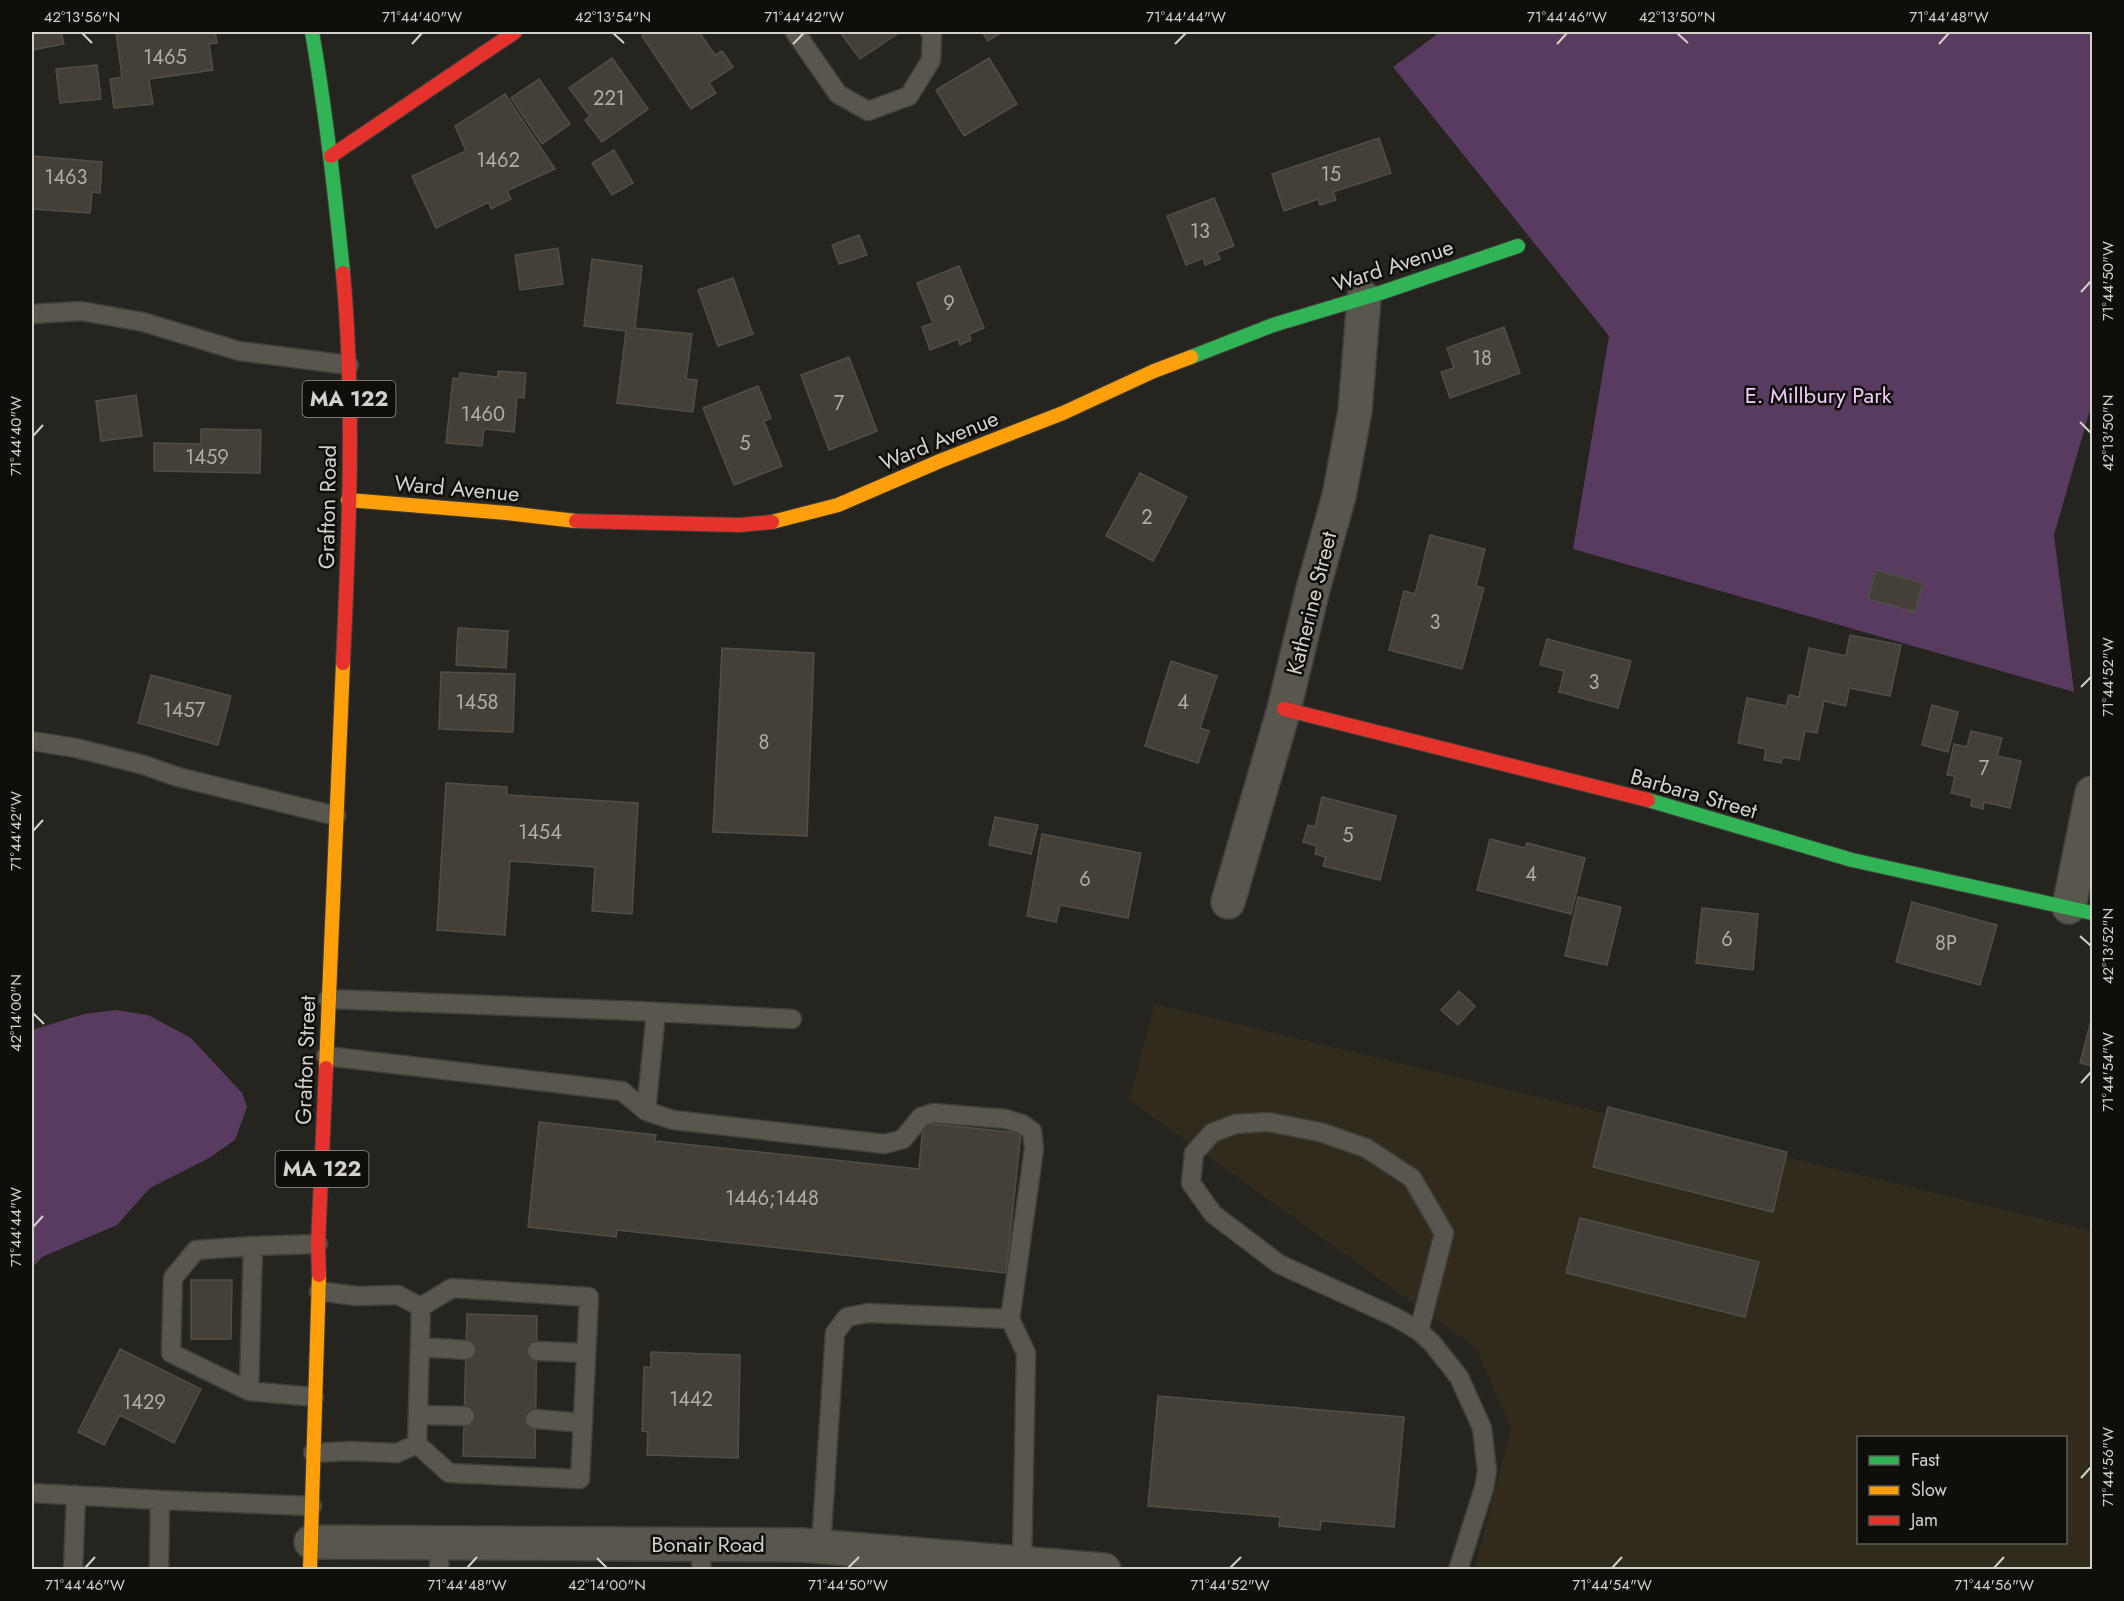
<svg xmlns="http://www.w3.org/2000/svg" width="2124" height="1601" font-family="Jost,sans-serif">
<style>
.built{fill:#302b1d;fill-rule:evenodd}
.green{fill:#583b5f}
.building{fill:#444037;stroke:#514e4a;stroke-width:1.5}
.lines{fill:none;stroke-linecap:round;stroke-linejoin:round}
.lane-casing{stroke:#413f3b;stroke-width:21}
.street-casing{stroke:#413f3b;stroke-width:36}
.fast-casing{stroke:#413f3b;stroke-width:16}
.slow-casing{stroke:#413f3b;stroke-width:16}
.jam-casing{stroke:#413f3b;stroke-width:16}
.lane{stroke:#59564d;stroke-width:18}
.street{stroke:#59564d;stroke-width:33}
.fast{stroke:#30b455;stroke-width:14}
.slow{stroke:#ff9f0a;stroke-width:14}
.jam{stroke:#e5322d;stroke-width:14}
.ticks{fill:none;stroke:#d4d1cb;stroke-width:2}
.labels{text-anchor:middle;dominant-baseline:central;stroke-width:5;stroke-linejoin:round;paint-order:stroke}
.number-label{font-size:20px;fill:#b0ada6}
.shield{fill:#100e0a;stroke:#999691;stroke-width:1.5}
.shield-label{font-size:21px;font-weight:bold;fill:#d4d1cb}
.street-label{font-size:22px;fill:#d4d1cb;stroke:#100e0a}
.park-label{font-size:22px;fill:#f3ccfd;stroke:#100e0a}
.neatline{fill:none;stroke:#d4d1cb;stroke-width:2}
.ticks-label{font-size:15px;text-anchor:middle;fill:#d4d1cb}
</style>
<rect width="100%" height="100%" fill="#26241f"/>
<path class="built" d="M 1155,1004 L 2092,1231 L 2092,1569 L 1474,1569 L 1511,1429 L 1476,1348 L 1129,1100 ZM 1858,1438 L 2066,1438 L 2066,1542 L 1858,1542 Z"/>
<path class="green" d="M 1440,32 L 2092,32 L 2092,403 L 2054,535 L 2074,692 L 1573,549 L 1609,336 L 1393,67 Z
M 116,1010 L 148,1015 L 191,1038 L 242,1093 L 247,1107 L 235,1140 L 209,1158 L 150,1188 L 117,1225 L 42,1257 L 32,1268 L 32,1030 L 84,1014 Z"/>
<path class="building" d="M 32,32 L 61,32 L 64,44 L 32,50 Z
M 116,32 L 215,32 L 217,43 L 209,44 L 213,70 L 149,79 L 153,104 L 114,108 L 110,79 L 122,77 Z
M 648,32 L 699,32 L 715,55 L 722,51 L 733,67 L 709,83 L 716,93 L 691,109 L 642,36 Z
M 840,32 L 900,32 L 860,59 Z
M 982,32 L 1002,32 L 988,41 Z
M 612,58 L 648,109 L 602,142 L 585,120 L 590,116 L 569,88 Z
M 989,58 L 1017,104 L 964,136 L 936,90 Z
M 97,65 L 101,99 L 60,103 L 56,69 Z
M 539,79 L 570,124 L 542,144 L 511,98 Z
M 505,94 L 555,169 L 507,191 L 511,199 L 491,209 L 489,202 L 436,228 L 412,176 L 466,151 L 455,126 Z
M 1379,138 L 1391,173 L 1333,192 L 1336,200 L 1320,205 L 1318,199 L 1284,211 L 1272,174 Z
M 614,150 L 633,183 L 612,195 L 592,163 Z
M 32,156 L 102,162 L 100,193 L 92,192 L 90,213 L 32,209 Z
M 1214,198 L 1234,246 L 1217,252 L 1220,259 L 1205,265 L 1203,258 L 1186,265 L 1167,216 Z
M 859,235 L 867,255 L 839,264 L 832,245 Z
M 558,248 L 563,284 L 520,290 L 515,255 Z
M 592,259 L 642,266 L 635,328 L 692,334 L 686,379 L 697,380 L 693,412 L 617,403 L 626,331 L 584,326 Z
M 959,266 L 984,328 L 969,334 L 971,340 L 960,345 L 958,339 L 930,350 L 922,327 L 933,323 L 917,283 Z
M 733,278 L 753,334 L 718,346 L 698,290 Z
M 1504,327 L 1520,373 L 1450,398 L 1441,372 L 1454,368 L 1447,348 Z
M 849,357 L 877,431 L 829,450 L 801,375 Z
M 498,371 L 526,373 L 524,398 L 517,397 L 514,432 L 484,429 L 482,446 L 446,443 L 453,378 L 459,379 L 460,373 L 498,377 Z
M 758,386 L 771,418 L 764,421 L 782,466 L 734,485 L 703,408 Z
M 136,395 L 142,436 L 101,441 L 96,401 Z
M 201,429 L 261,430 L 260,473 L 154,471 L 154,443 L 201,444 Z
M 1140,473 L 1187,497 L 1153,561 L 1106,536 Z
M 1430,535 L 1485,549 L 1476,586 L 1484,588 L 1462,669 L 1389,650 L 1404,591 L 1415,594 Z
M 1876,570 L 1923,583 L 1915,612 L 1868,599 Z
M 458,628 L 508,631 L 506,668 L 456,665 Z
M 1850,635 L 1901,645 L 1890,696 L 1849,688 L 1846,706 L 1824,701 L 1817,733 L 1805,731 L 1799,760 L 1783,757 L 1781,763 L 1764,760 L 1766,749 L 1738,743 L 1747,698 L 1786,706 L 1789,695 L 1799,697 L 1809,648 L 1846,656 Z
M 1547,639 L 1631,661 L 1618,708 L 1559,692 L 1564,671 L 1540,665 Z
M 722,648 L 814,653 L 807,836 L 713,832 Z
M 1171,661 L 1217,676 L 1200,728 L 1209,731 L 1198,763 L 1145,746 Z
M 441,672 L 515,674 L 513,732 L 439,729 Z
M 151,675 L 231,696 L 218,745 L 138,723 Z
M 1932,705 L 1958,712 L 1948,752 L 1922,745 Z
M 1971,731 L 2002,738 L 1997,756 L 2021,761 L 2010,808 L 1984,802 L 1983,809 L 1971,806 L 1972,798 L 1951,793 L 1955,776 L 1947,775 L 1954,744 L 1967,747 Z
M 446,783 L 507,787 L 507,795 L 638,803 L 632,914 L 592,911 L 595,867 L 510,861 L 505,935 L 437,930 Z
M 1322,797 L 1396,816 L 1380,880 L 1323,866 L 1326,857 L 1315,854 L 1317,846 L 1303,842 L 1308,825 L 1315,827 Z
M 995,817 L 1038,825 L 1031,854 L 989,845 Z
M 1042,834 L 1141,853 L 1128,918 L 1060,905 L 1056,922 L 1027,916 Z
M 1490,839 L 1525,848 L 1527,843 L 1585,858 L 1571,914 L 1477,890 Z
M 1578,897 L 1621,907 L 1607,965 L 1565,956 Z
M 1912,902 L 1997,925 L 1980,985 L 1896,962 Z
M 1702,908 L 1758,914 L 1753,970 L 1696,963 Z
M 1459,991 L 1475,1006 L 1458,1025 L 1441,1010 Z
M 2091,1021 L 2092,1021 L 2092,1066 L 2080,1063 Z
M 1608,1107 L 1787,1152 L 1773,1212 L 1593,1167 Z
M 539,1122 L 656,1135 L 655,1141 L 919,1169 L 923,1123 L 1021,1133 L 1006,1273 L 617,1230 L 616,1237 L 528,1227 Z
M 1580,1218 L 1759,1262 L 1745,1317 L 1566,1273 Z
M 191,1280 L 232,1280 L 231,1339 L 191,1339 Z
M 467,1314 L 537,1316 L 535,1458 L 463,1456 Z
M 120,1349 L 201,1389 L 174,1443 L 120,1415 L 104,1445 L 78,1432 Z
M 651,1352 L 740,1355 L 738,1458 L 647,1455 L 648,1432 L 642,1431 L 644,1367 L 651,1367 Z
M 1158,1396 L 1404,1417 L 1394,1527 L 1321,1521 L 1320,1530 L 1279,1526 L 1280,1517 L 1148,1506 Z"/>
<g class="lines">
<g class="lane-casing">
<path id="lane" d="M 795,32 L 838,94 L 868,111 L 909,96 L 931,60 L 932,34 L 930,32
M 32,314 L 81,311 L 143,322 L 239,351 L 349,365
M 32,741 L 76,748 L 144,765 L 178,777 L 336,816
M 328,999 L 637,1011 L 792,1019
M 326,1056 L 622,1091 L 646,1111 L 673,1120 L 885,1144 L 903,1139 L 921,1117 L 933,1113 L 1006,1119 L 1022,1124 L 1032,1131 L 1034,1149 L 1010,1319 L 1026,1353 L 1022,1563
M 646,1111 L 656,1013
M 1419,1331 L 1444,1233 L 1412,1178 L 1366,1148 L 1320,1132 L 1268,1122 L 1235,1124 L 1212,1133 L 1194,1153 L 1191,1183 L 1213,1214 L 1279,1264 L 1395,1317 L 1419,1331 L 1432,1343 L 1459,1377 L 1482,1428 L 1487,1471 L 1484,1488 L 1458,1570
M 420,1347 L 466,1350
M 537,1351 L 586,1353
M 249,1391 L 253,1246
M 314,1397 L 249,1391 L 171,1353 L 173,1278 L 196,1250 L 253,1246 L 318,1244
M 419,1415 L 465,1416
M 535,1419 L 583,1423
M 417,1444 L 449,1473 L 580,1479 L 589,1297 L 452,1288 L 421,1307
M 313,1453 L 350,1451 L 397,1453 L 417,1444 L 421,1307 L 398,1295 L 356,1296 L 319,1291
M 32,1493 L 160,1500
M 821,1546 L 835,1333 L 847,1317 L 868,1313 L 1010,1319
M 73,1570 L 76,1495
M 159,1570 L 160,1500 L 312,1506
M 439,1570 L 440,1542
M 701,1570 L 702,1544"/>
</g>
<g class="street-casing">
<path id="street" d="M 1228,902 L 1284,709 L 1313,589 L 1339,496 L 1355,411 L 1364,298
M 2069,907 L 2092,793
M 311,1542 L 802,1545 L 1104,1570"/>
</g>
<g class="fast-casing">
<path id="fast" d="M 312,32 C 326,112 335,192 343,273
M 1191,357 L 1273,325 L 1383,292 L 1518,246
M 1648,800 L 1852,860 L 2092,913"/>
</g>
<g class="slow-casing">
<path id="slow" d="M 348,500 L 507,513 L 576,521
M 772,522 L 838,505 L 940,461 L 1063,413 L 1154,371 L 1191,357
M 326,1068 L 343,663
M 310,1570 L 319,1275"/>
</g>
<g class="jam-casing">
<path id="jam" d="M 331,156 L 515,32
M 343,273 C 355,402 349,533 343,663
M 576,521 L 740,525 L 772,522
M 1284,709 L 1648,800
M 319,1275 L 318,1244 L 326,1068"/>
</g>
<use href="#lane" class="lane"/>
<use href="#street" class="street"/>
<use href="#fast" class="fast"/>
<use href="#slow" class="slow"/>
<use href="#jam" class="jam"/>
</g>
<path class="ticks" d="M 82,33 L 92,43M 613,33 L 624,43M 1677,33 L 1688,43M 412,44 L 422,33M 793,44 L 804,33M 1175,44 L 1186,33M 1557,44 L 1567,33M 1939,44 L 1949,33M 2081,292 L 2091,281M 2080,422 L 2091,433M 33,436 L 43,425M 2081,687 L 2091,677M 33,831 L 43,820M 2080,936 L 2091,946M 33,1013 L 44,1024M 2081,1083 L 2091,1072M 33,1227 L 43,1216M 2081,1478 L 2091,1467M 597,1558 L 607,1568M 85,1568 L 95,1557M 467,1568 L 477,1557M 848,1568 L 859,1557M 1230,1568 L 1241,1557M 1612,1568 L 1622,1557M 1994,1568 L 2004,1557"/>
<g class="labels">
<g class="number-label">
<text x="165" y="57">1465</text>
<text x="609" y="98">221</text>
<text x="498" y="160">1462</text>
<text x="1331" y="174">15</text>
<text x="66" y="177">1463</text>
<text x="1200" y="231">13</text>
<text x="949" y="303">9</text>
<text x="1482" y="358">18</text>
<text x="839" y="403">7</text>
<text x="483" y="414">1460</text>
<text x="745" y="443">5</text>
<text x="207" y="457">1459</text>
<text x="1147" y="517">2</text>
<text x="1435" y="622">3</text>
<text x="1594" y="682">3</text>
<text x="477" y="702">1458</text>
<text x="1183" y="702">4</text>
<text x="184" y="710">1457</text>
<text x="764" y="742">8</text>
<text x="1984" y="768">7</text>
<text x="540" y="832">1454</text>
<text x="1348" y="835">5</text>
<text x="1531" y="874">4</text>
<text x="1085" y="879">6</text>
<text x="1727" y="939">6</text>
<text x="1946" y="943">8P</text>
<text x="772" y="1198">1446;1448</text>
<text x="691" y="1399">1442</text>
<text x="144" y="1402">1429</text>
</g>
<g class="shield">
<rect x="302.5" y="381" width="93" height="36" rx="4.5"/>
<rect x="275.5" y="1151" width="93" height="36" rx="4.5"/>
</g>
<g class="shield-label">
<text x="349" y="399">MA 122</text>
<text x="322" y="1169">MA 122</text>
</g>
<g class="street-label">
<text transform="translate(1393 265) rotate(-18)">Ward Avenue</text>
<text transform="translate(939 440) rotate(-22)">Ward Avenue</text>
<text transform="translate(457 488) rotate(5)">Ward Avenue</text>
<text transform="translate(327 507) rotate(-89)">Grafton Road</text>
<text transform="translate(1311 603) rotate(-76)">Katherine Street</text>
<text transform="translate(1694 793) rotate(16)">Barbara Street</text>
<text transform="translate(305 1060) rotate(-88)">Grafton Street</text>
<text x="708" y="1544">Bonair Road</text>
</g>
<g class="park-label">
<text x="1818" y="395">E. Millbury Park</text>
</g>
</g>
<rect width="2124" height="1601" fill="none" stroke="#100e0a" stroke-width="66"/>
<rect x="1857" y="1436" width="210" height="108" fill="#100e0a" stroke="#5e5c57" stroke-width="1.5"/>
<rect x="1869" y="1456" width="30" height="9" fill="#30b455" stroke="#5e5c57" stroke-width="1.5"/>
<text x="1911" y="1466" font-size="18" fill="#d4d1cb">Fast</text>
<rect x="1869" y="1486" width="30" height="9" fill="#ff9f0a" stroke="#5e5c57" stroke-width="1.5"/>
<text x="1911" y="1496" font-size="18" fill="#d4d1cb">Slow</text>
<rect x="1869" y="1516" width="30" height="9" fill="#e5322d" stroke="#5e5c57" stroke-width="1.5"/>
<text x="1911" y="1526" font-size="18" fill="#d4d1cb">Jam</text>
<rect x="33" y="33" width="2058" height="1535" class="neatline"/>
<g class="ticks-label">
<text x="82" y="22">42°13'56"N</text>
<text x="422" y="22">71°44'40"W</text>
<text x="613" y="22">42°13'54"N</text>
<text x="804" y="22">71°44'42"W</text>
<text x="1186" y="22">71°44'44"W</text>
<text x="1567" y="22">71°44'46"W</text>
<text x="1677" y="22">42°13'50"N</text>
<text x="1949" y="22">71°44'48"W</text>
<text transform="translate(2108 281) rotate(-90)" y="5">71°44'50"W</text>
<text transform="translate(2108 433) rotate(-90)" y="5">42°13'50"N</text>
<text transform="translate(16 436) rotate(-90)" y="5">71°44'40"W</text>
<text transform="translate(2108 677) rotate(-90)" y="5">71°44'52"W</text>
<text transform="translate(16 831) rotate(-90)" y="5">71°44'42"W</text>
<text transform="translate(2108 946) rotate(-90)" y="5">42°13'52"N</text>
<text transform="translate(16 1013) rotate(-90)" y="5">42°14'00"N</text>
<text transform="translate(2108 1072) rotate(-90)" y="5">71°44'54"W</text>
<text transform="translate(16 1227) rotate(-90)" y="5">71°44'44"W</text>
<text transform="translate(2108 1467) rotate(-90)" y="5">71°44'56"W</text>
<text x="85" y="1590">71°44'46"W</text>
<text x="467" y="1590">71°44'48"W</text>
<text x="607" y="1590">42°14'00"N</text>
<text x="848" y="1590">71°44'50"W</text>
<text x="1230" y="1590">71°44'52"W</text>
<text x="1612" y="1590">71°44'54"W</text>
<text x="1994" y="1590">71°44'56"W</text>
</g>
</svg>
